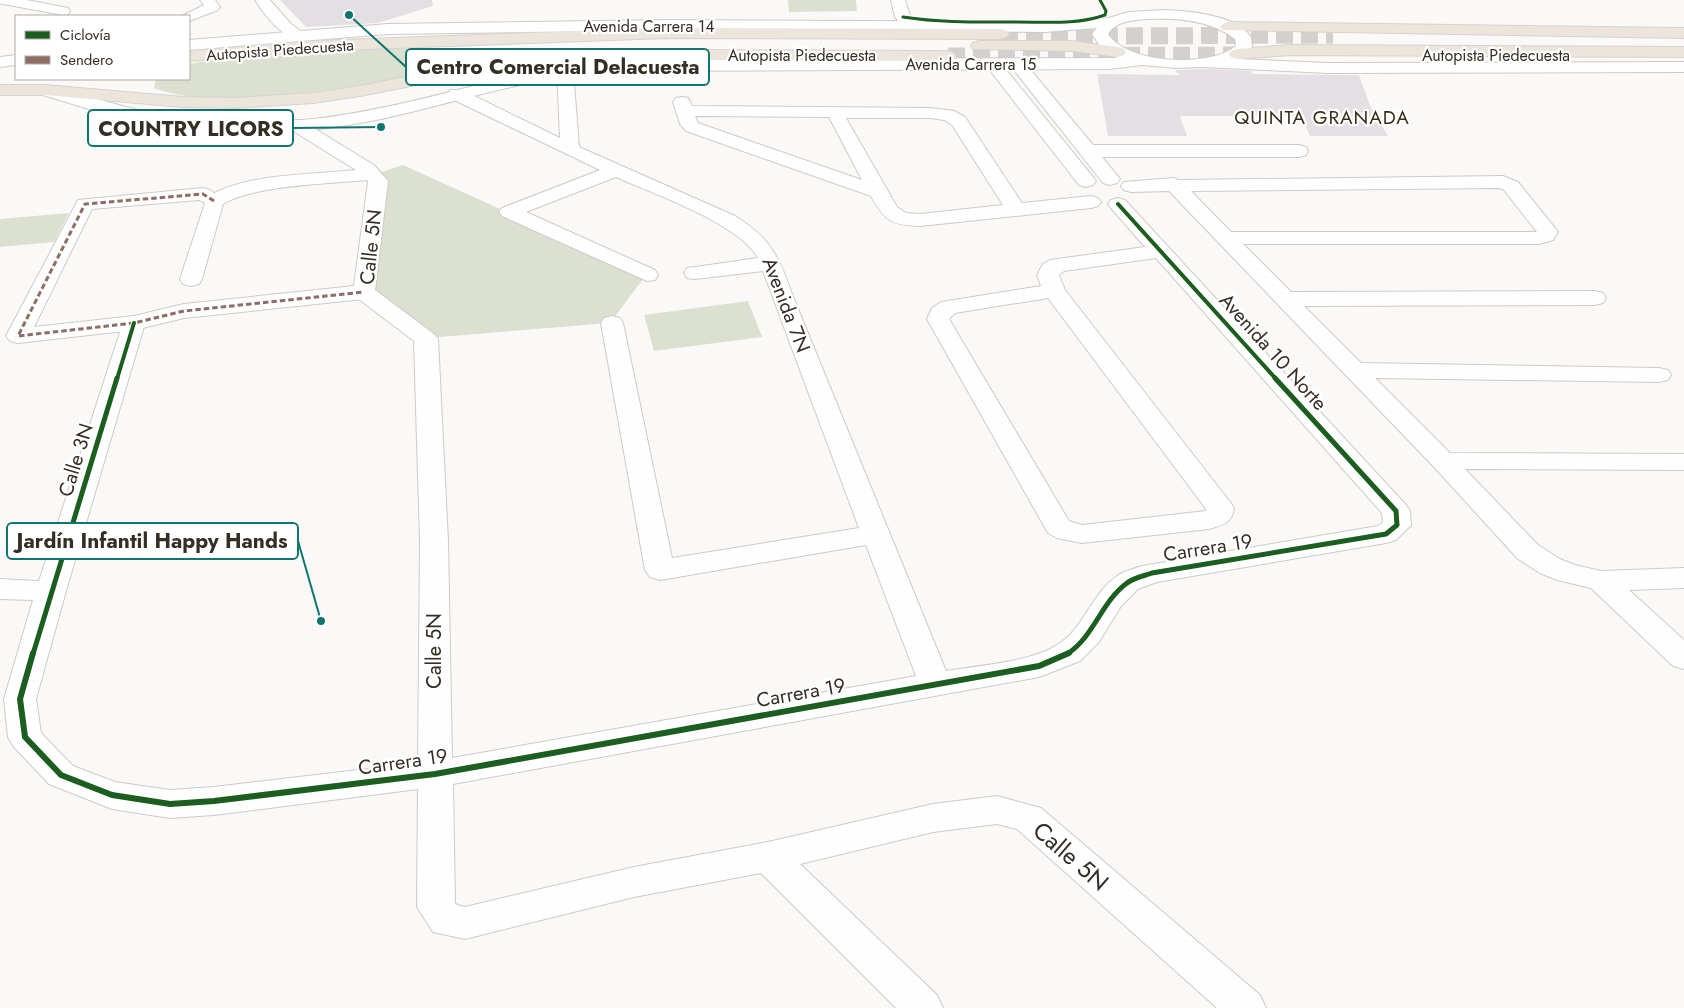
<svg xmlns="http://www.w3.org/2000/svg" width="1684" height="1008" font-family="Jost,sans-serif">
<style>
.green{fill:#dbe0d0}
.building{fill:#e3dfe2}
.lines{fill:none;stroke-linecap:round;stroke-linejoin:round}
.trunk-tunnel{stroke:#d3d0cd;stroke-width:17;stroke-dasharray:17 8;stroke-linecap:butt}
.pedestrian-casing{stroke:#cecac5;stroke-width:2}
.minor-casing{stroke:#cecac5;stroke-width:2}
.tertiary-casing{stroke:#cecac5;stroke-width:2}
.trunk-casing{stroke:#d5d3d0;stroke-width:2}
.pedestrian{fill:#fefefe;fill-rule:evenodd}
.minor{fill:#fefefe;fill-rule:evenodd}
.tertiary{fill:#fefefe;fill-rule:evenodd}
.trunk{fill:#ebe5dc;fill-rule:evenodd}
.quiet{stroke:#8d6e63;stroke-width:3;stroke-dasharray:5.5 3;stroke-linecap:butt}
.cycleway-far3-casing{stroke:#fff;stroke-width:5}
.cycleway-far2-casing{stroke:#fff;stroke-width:6}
.cycleway-far1-casing{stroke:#fff;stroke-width:8}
.cycleway-casing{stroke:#fff;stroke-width:9}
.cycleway-far3{stroke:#1b5e20;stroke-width:3}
.cycleway-far2{stroke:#1b5e20;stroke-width:4}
.cycleway-far1{stroke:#1b5e20;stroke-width:5}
.cycleway{stroke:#1b5e20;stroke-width:6}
.labels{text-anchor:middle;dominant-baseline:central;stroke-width:4.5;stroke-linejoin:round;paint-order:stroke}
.far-street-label{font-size:16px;fill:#342e25;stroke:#fff}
.far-quarter-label{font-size:19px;letter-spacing:1px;fill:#392c19;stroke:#fff}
.street-label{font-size:20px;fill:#342e25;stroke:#fff}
.near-street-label{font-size:24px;fill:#342e25;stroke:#fff}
.leader{fill:none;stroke:#0f766e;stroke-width:2}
.callout-dot{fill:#0f766e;stroke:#fff;stroke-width:2}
.callout{fill:#fff;stroke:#0f766e;stroke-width:2}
.callout-label{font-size:21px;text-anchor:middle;font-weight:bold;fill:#342e25}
</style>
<rect width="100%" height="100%" fill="#fbf9f7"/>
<path class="green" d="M 788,0 L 856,0 L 857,11 L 789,12 Z
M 395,48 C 409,49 424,48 432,60 C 430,66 425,70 419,73 C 399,81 377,83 355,86 C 311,93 266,99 222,99 C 199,98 176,96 154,88 L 156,79 L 189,79 L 189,64 L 205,61 Z
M 403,165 L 646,275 L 610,323 L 427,338 L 367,292 L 376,174 Z
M 69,213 L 54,242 L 0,247 L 0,219 Z
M 748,301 L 762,337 L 654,351 L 644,315 Z"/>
<path class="building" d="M 280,0 L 432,0 L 433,6 L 378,23 L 306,27 Z
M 1211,69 L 1251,71 L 1253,74 L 1359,75 L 1371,108 L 1388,136 L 1310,136 L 1301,116 L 1180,116 L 1187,136 L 1108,136 L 1097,74 L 1179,75 L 1175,70 Z"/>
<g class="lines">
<path class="trunk-tunnel" d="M 1001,34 L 1112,36 L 1333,35
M 948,56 L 1254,55"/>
<g class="pedestrian-casing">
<path id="pedestrian" d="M 203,188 L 210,190 L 224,201 L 221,205 L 214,207 L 199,200 L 92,209 L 34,327 L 134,316 L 184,304 L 364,285 L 372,287 L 375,292 L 372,297 L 364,299 L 184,318 L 134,330 L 18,343 L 10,341 L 6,336 L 78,200 Z"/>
</g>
<g class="minor-casing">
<path id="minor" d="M 0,0 L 27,0 L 68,8 L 70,11 L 68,14 L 63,15 L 3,4 L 0,4 Z
M 200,0 L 215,0 L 220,7 L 218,10 L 189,21 L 189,16 L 182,16 L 204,5 Z
M 255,0 L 270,0 L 291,24 L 306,35 L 303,38 C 285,43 264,14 255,0 Z
M 891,0 L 905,0 L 910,16 L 918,26 L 915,29 L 905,29 L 895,17 Z
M 993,59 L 999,61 L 1093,177 L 1096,181 L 1093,185 L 1086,187 L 1079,185 L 985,64 L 987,61 Z
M 1018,60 L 1024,62 L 1093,145 L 1299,145 L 1306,147 L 1308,151 L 1306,155 L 1299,157 L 1102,157 L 1120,179 L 1117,183 L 1110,185 L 1103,183 L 1010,65 L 1012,62 Z
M 565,65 L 571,67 L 573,70 L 579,147 L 735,216 C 770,238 779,256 792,294 L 946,671 C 977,666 1031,662 1057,645 C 1084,629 1091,594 1117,576 C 1123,571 1134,569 1142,566 L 1378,526 L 1383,522 L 1382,513 L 1156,258 L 1064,271 L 1059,275 L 1065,290 L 1230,502 L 1234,508 C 1232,523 1223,525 1209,529 L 1082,543 L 1057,538 L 1048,533 L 927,319 L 932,308 L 941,302 L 1041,286 L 1037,275 L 1043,264 L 1050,260 L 1145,247 L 1111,208 L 1108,204 L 1111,200 L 1118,198 L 1125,200 L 1406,505 L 1410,511 L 1411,525 L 1396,540 L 1386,543 L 1157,582 L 1138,589 L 1121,606 L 1099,642 L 1080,661 L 1039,677 L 453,784 L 455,903 L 457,905 L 465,907 L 634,867 L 768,842 L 933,804 L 997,796 L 1041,808 L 1260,995 L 1266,1008 L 1217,1008 L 1017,829 L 997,824 L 933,832 L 800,864 L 937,995 L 943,1008 L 896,1008 L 761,873 L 634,897 L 465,939 L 433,932 L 417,907 L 418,789 L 214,815 L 170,818 L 112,809 L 49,784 L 13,746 L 8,737 L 4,699 L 33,600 L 0,599 L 0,579 L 39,581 L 123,323 L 126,318 L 134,316 L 142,318 L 145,323 L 66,591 L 36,699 L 41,733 L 73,766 L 115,782 L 170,790 L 214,787 L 418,763 L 420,541 L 414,341 L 356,297 L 353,292 L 368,182 L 367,180 C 328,184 255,185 223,204 L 202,279 L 199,284 L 191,286 L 183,284 L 180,279 L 207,197 C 247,173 309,175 356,170 L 290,129 L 287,125 L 290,121 L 296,120 L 302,121 L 374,165 L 388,181 L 375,290 L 434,334 L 438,339 L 448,541 L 452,758 L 916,676 L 866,545 L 660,580 L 650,577 L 645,570 L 601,323 L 604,318 L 612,316 L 620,318 L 623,323 L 672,558 L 859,528 L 763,271 L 695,279 L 687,278 L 684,273 L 687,268 L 695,267 L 758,258 C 739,223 653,194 616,177 L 526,212 L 655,270 L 658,275 L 655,280 L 647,281 L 502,216 L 499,212 L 502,208 L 600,170 L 450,98 L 448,94 L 450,90 L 462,90 L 560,138 L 557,70 L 559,67 ZM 1048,298 L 1206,509 L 1206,511 L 1082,525 L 1069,521 L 949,319 L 955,313 Z
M 682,97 L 688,98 L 692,106 L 930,108 L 954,111 L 965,117 L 1022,203 L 1091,196 L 1098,198 L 1101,202 L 1098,206 L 1091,208 L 920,226 C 891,225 885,221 871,196 L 686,131 L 680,124 L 673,102 L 676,98 ZM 695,116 L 829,117 L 862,180 L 698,123 ZM 846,118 L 930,118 L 944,120 L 952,125 L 1003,205 L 920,214 L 906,213 L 897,207 Z
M 1503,176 L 1518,182 L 1555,228 L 1558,232 L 1553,240 L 1540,244 L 1243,244 L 1291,292 L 1595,291 L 1603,293 L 1606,298 L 1603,303 L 1595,305 L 1304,306 L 1361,363 L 1659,368 L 1668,370 L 1671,375 L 1668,380 L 1659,382 L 1375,378 L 1450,453 L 1684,454 L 1684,470 L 1465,469 L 1538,545 L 1560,559 L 1575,565 L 1601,571 L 1684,568 L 1684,588 L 1629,590 L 1684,640 L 1684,669 L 1673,666 L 1591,588 L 1557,580 L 1540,573 L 1518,559 L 1434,467 L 1169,191 L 1131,192 L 1124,190 L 1121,186 L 1124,182 L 1173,178 L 1179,180 ZM 1500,188 L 1504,190 L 1537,232 L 1231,232 L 1191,191 Z"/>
</g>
<g class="tertiary-casing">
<path id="tertiary" d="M 1165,10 C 1189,11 1236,15 1251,37 L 1252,47 L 1238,59 L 1328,63 L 1684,62 L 1684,72 L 1328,73 L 1202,67 L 1176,68 L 1142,65 L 1109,69 L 617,71 C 536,75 459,102 381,119 C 312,133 236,139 167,128 C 123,121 81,106 39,94 L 37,90 L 39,86 L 45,85 C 101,99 153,118 211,122 C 267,125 325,120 380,108 C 442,96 502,76 564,66 C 599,60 635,60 670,59 L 1118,58 L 1102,49 L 1092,34 L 1097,28 L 1045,32 L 666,30 L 388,34 L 189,50 L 189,40 L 388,24 L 666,20 L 1045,22 L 1109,18 L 1128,12 ZM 1148,19 C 1178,18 1210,20 1235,39 L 1236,46 C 1210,68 1127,64 1108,34 C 1116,21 1133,20 1148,19 Z
M 16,55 L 16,65 L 0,67 L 0,57 Z"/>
</g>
<g class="trunk-casing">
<path id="trunk" d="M 1228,22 L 1684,28 L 1684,38 L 1223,30 L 1220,27 L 1223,24 Z
M 666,28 L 1001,29 L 1006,31 L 1009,34 L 1006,37 L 1001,39 L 666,38 L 315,51 L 189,61 L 189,51 L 315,41 Z
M 979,41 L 1072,41 L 1118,47 L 1124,49 L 1126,52 L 1124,55 L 1118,57 L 1072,51 L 973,49 L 971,46 L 973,43 Z
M 1291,45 L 1684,47 L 1684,57 L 1291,55 L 1237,59 L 1231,57 L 1229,54 L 1231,51 L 1237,49 Z
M 668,50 L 948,51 L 954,53 L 956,56 L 954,59 L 948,61 L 668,60 L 594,61 L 512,66 L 360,96 L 313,103 L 235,108 L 183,107 L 45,95 L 0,95 L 0,85 L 45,85 L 183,97 L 235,98 L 313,93 L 360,86 L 512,56 L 594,51 Z"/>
</g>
<use href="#pedestrian" class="pedestrian"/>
<use href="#minor" class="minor"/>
<use href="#tertiary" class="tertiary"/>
<use href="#trunk" class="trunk"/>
<path class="quiet" d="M 214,201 L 203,194 L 85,204 L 18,336 L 134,323 L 184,311 L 364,292"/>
<g class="cycleway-far3-casing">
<path id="cycleway-far3" d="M 903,17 C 941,23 979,22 1018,22 C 1047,22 1077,25 1105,15 L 1106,11 L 1100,0"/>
</g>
<g class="cycleway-far2-casing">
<path id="cycleway-far2" d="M 1118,204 L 1276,379
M 117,379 L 134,323"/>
</g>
<g class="cycleway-far1-casing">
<path id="cycleway-far1" d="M 33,654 L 117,378
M 1067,654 C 1094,637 1101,602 1127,583 C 1133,578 1144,576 1152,573 L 1386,534 L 1397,525 L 1396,511 L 1275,378"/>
</g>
<g class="cycleway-casing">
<path id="cycleway" d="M 33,653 L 20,699 L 25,737 L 61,775 L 112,795 L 170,804 L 214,801 L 435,774 L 1039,666 L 1069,653"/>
</g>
<use href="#cycleway-far3" class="cycleway-far3"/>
<use href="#cycleway-far2" class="cycleway-far2"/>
<use href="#cycleway-far1" class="cycleway-far1"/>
<use href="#cycleway" class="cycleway"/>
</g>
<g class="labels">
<g class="far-street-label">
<text x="649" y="26">Avenida Carrera 14</text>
<text transform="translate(280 50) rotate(-4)">Autopista Piedecuesta</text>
<text x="802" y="55">Autopista Piedecuesta</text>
<text x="1496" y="55">Autopista Piedecuesta</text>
<text x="971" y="64">Avenida Carrera 15</text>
</g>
<g class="far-quarter-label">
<text x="1322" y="117">QUINTA GRANADA</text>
</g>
<g class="street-label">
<text transform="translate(371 247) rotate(-84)">Calle 5N</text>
<text transform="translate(786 305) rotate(69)">Avenida 7N</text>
<text transform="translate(1273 352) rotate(48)">Avenida 10 Norte</text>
<text transform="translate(76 460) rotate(-73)">Calle 3N</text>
<text transform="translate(1208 548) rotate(-9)">Carrera 19</text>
<text transform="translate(434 651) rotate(-90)">Calle 5N</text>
<text transform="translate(801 693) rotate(-10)">Carrera 19</text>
<text transform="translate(403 762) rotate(-8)">Carrera 19</text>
</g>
<g class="near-street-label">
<text transform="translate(1071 856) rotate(41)">Calle 5N</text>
</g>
</g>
<path class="leader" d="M349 15L406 67M381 127L293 128M321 621L298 541"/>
<g class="callout-dot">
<circle cx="349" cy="15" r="5"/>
<circle cx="381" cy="127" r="5"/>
<circle cx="321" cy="621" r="5"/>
</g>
<g class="callout">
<rect x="406" y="49" width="303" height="36" rx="5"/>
<rect x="88" y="110" width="205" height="36" rx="5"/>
<rect x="7" y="523" width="291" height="36" rx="5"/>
</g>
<g class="callout-label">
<text x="558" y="74">Centro Comercial Delacuesta</text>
<text x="191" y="136">COUNTRY LICORS</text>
<text x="152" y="548">Jardín Infantil Happy Hands</text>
</g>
<rect x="15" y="15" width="175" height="65" fill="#ffffff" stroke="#aeaba8"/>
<rect x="25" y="31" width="25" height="8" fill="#1b5e20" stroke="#aeaba8"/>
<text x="60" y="40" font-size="15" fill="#342e25">Ciclovía</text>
<rect x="25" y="56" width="25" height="8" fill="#8d6e63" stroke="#aeaba8"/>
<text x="60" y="65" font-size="15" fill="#342e25">Sendero</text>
</svg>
